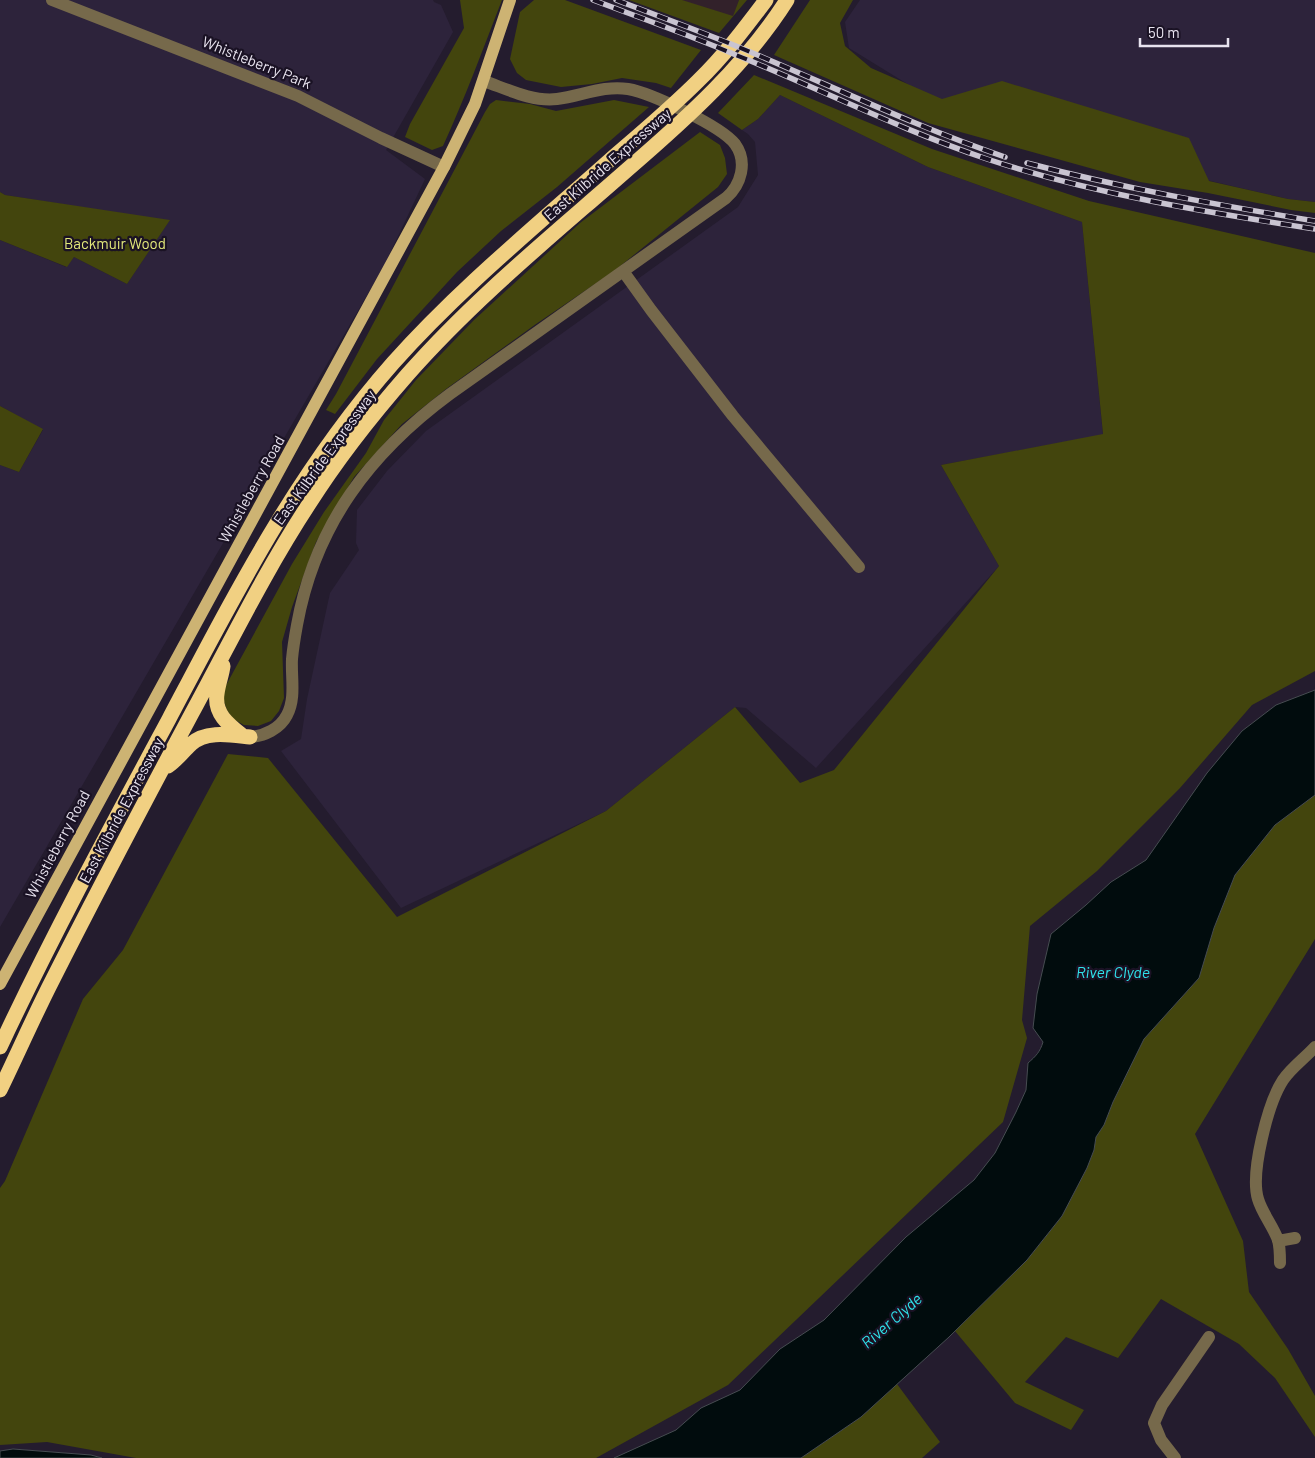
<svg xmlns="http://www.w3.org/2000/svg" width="1315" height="1458" font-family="Barlow,sans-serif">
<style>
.commercial{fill:#32212a}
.built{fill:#2d233b}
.green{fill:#43450d}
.water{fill:#010c0d;stroke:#464c51}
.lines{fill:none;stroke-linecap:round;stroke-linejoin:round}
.minor{stroke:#76694b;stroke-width:12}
.major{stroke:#cdb373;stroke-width:12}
.highway{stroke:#f1d082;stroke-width:15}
.rail-casing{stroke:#c9c4d1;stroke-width:5.5}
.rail{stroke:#1a1224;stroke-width:4;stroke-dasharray:11;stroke-linecap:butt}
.labels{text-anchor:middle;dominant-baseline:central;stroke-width:4.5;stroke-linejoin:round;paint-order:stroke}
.street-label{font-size:15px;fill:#e8e3ef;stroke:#1a1224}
.park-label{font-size:15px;fill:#e2e87a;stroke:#1a1224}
.water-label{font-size:16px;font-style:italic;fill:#2fe2eb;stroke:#1a1224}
</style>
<rect width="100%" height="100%" fill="#241c2e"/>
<path class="commercial" d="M 680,0 L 739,0 L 733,17 Z"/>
<path class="built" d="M 0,0 L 433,0 L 434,2 L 441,5 L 453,32 L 386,150 L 425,179 L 384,266 L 0,927 L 0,465 L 19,472 L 43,430 L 0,406 L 0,240 L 66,267 L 74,257 L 127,284 L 169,221 L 5,195 L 0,192 Z
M 860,0 L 1315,0 L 1315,202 L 1288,199 L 986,129 L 940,104 L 849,48 L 845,22 Z
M 780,95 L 928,167 L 1082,222 L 1103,435 L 941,465 L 999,566 L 816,768 L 746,708 L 735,707 L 606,811 L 401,908 L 281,751 L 301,739 L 307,699 L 330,593 L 359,550 L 356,543 L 357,510 L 387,471 L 426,431 L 738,207 L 758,175 L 755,142 L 748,134 L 742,130 L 758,119 Z"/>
<path class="green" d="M 460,0 L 502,0 C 483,49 465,98 443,146 L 432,150 L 405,137 L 410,124 L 464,28 Z
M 534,0 L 565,0 L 701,50 L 671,88 L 656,83 L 622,78 L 592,84 L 561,87 L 526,80 L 517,73 L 510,59 L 520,12 Z
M 629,0 L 682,0 L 733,16 L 739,0 L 747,0 L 719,33 Z
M 810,0 L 853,0 L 840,23 L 845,46 L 871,68 L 942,99 L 1002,81 L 1189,138 L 1209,181 L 1288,199 L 1315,202 L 1315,213 L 1291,210 L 1208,193 L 1140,182 L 928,123 L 774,55 Z
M 754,75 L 932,149 L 1089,201 L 1315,253 L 1315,671 L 1252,705 L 1180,788 L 1097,871 L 1030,926 L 1022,1020 L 1027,1038 L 1003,1122 L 728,1385 L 596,1458 L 136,1458 L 47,1442 L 0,1445 L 0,1188 L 5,1181 L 83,999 L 123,950 L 228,754 L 268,758 L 397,917 L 606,811 L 735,707 L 800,783 L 834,770 L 999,566 L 941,465 L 1103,434 L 1082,222 L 928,167 L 780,95 L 758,119 L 742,130 L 718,113 Z
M 496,100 L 530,104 L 556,111 L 614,100 L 649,107 L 557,187 L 501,231 L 457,272 L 377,359 L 335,414 L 326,410 L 336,394 L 485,112 L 490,104 Z
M 700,132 L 720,145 L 725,158 L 727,174 L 718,187 L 614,271 L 536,324 L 446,389 L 402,424 L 354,477 L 316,542 L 292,607 L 282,642 L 284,698 L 279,711 L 271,721 L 258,726 L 244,725 L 233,719 L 227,710 L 223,699 L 224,689 L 292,564 L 324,512 L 366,453 L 384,420 L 416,380 L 474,320 L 580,223 Z
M 0,192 L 5,195 L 170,220 L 127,284 L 74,257 L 67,267 L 0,240 Z
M 0,406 L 43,429 L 19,472 L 0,465 Z
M 1315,795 L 1315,939 L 1195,1134 L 1243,1241 L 1249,1292 L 1288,1349 L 1315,1396 L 1315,1437 L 1275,1378 L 1239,1344 L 1161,1299 L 1118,1358 L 1066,1337 L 1025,1382 L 1084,1410 L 1071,1430 L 1015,1403 L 955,1331 L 1027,1260 L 1062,1216 L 1087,1168 L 1094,1150 L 1096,1137 L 1104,1125 L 1113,1102 L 1144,1039 L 1199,978 L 1214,928 L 1235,875 L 1275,825 Z
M 897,1384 L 940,1442 L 922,1458 L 801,1458 L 861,1417 Z"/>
<path class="water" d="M 1315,690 L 1315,795 L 1275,825 L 1235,875 L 1214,928 L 1199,978 L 1144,1039 L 1113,1102 L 1104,1125 L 1096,1137 L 1094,1150 L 1087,1168 L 1062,1216 L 1027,1260 L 949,1337 L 861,1417 L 801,1458 L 614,1458 L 676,1430 L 701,1408 L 740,1390 L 780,1349 L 824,1320 L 906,1237 L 974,1180 L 995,1153 L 1016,1112 L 1026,1090 L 1028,1063 C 1036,1056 1040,1052 1043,1042 L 1033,1028 L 1037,994 L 1051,934 L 1086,905 L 1111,882 L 1146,860 L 1207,773 L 1242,731 L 1276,705 Z
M 13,1449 L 91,1455 L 102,1458 L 0,1458 L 0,1451 Z"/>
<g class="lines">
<path class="minor" d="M 52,0 L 298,96 L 381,138 L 444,167
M 623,271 L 651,310 L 733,416 L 859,567
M 250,737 C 264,736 280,729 287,715 C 296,698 291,678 292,659 C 293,648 295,636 297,625 C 315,525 370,453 450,394 L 726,198 C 741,185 748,162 735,144 C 721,126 651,93 628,89 C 604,85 581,96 557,99 C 532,102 507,89 484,81
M 1278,1241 L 1295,1238
M 1280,1263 C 1280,1256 1280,1247 1278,1240 C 1273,1226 1262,1213 1258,1199 C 1250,1173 1268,1103 1283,1080 C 1291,1068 1305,1058 1315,1047
M 1175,1458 L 1161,1440 L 1154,1423 L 1162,1405 L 1209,1337"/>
<path class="major" d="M 0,984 L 444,167 L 475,104 L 510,0"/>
<path class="highway" d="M 223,666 C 222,675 218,684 217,694 C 214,714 229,725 243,736
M 168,766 C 177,760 183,751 191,744 C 206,730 231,735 250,737
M 0,1047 C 52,936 111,827 169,719 C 236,592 297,472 393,363 C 459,289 536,226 610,160 C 640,134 670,109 698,81 C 723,57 745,28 766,0
M 0,1090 C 18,1053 34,1016 53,979 C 98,890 145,801 192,713 C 230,643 265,571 309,504 C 338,458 373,414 408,374 C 475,298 553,235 628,169 C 687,118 745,66 787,0"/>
<g class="rail-casing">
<path id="rail" d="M 593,0 C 641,18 689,35 736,55 C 820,89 901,130 987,159 C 1093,194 1205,212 1315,229
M 616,0 C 656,15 696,30 736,46 C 826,83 913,126 1005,157
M 1027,163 C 1122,188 1218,205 1315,221"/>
</g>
<use href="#rail" class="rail"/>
</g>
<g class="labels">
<g class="street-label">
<text transform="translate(257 62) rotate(22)">Whistleberry Park</text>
<text transform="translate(607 164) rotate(-41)">East Kilbride Expressway</text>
<text transform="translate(324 457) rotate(-54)">East Kilbride Expressway</text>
<text transform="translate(251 489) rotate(-61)">Whistleberry Road</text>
<text transform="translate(121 810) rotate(-62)">East Kilbride Expressway</text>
<text transform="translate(57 844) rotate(-62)">Whistleberry Road</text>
</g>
<g class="park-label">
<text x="115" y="243">Backmuir Wood</text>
</g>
<g class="water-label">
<text x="1113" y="971">River Clyde</text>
<text transform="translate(891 1320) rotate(-41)">River Clyde</text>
</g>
</g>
<path d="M1140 38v8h88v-8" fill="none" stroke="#e8e3ef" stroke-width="2.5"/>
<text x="1148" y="38" font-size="15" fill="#e8e3ef" stroke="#1a1224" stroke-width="4" paint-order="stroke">50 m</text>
</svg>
